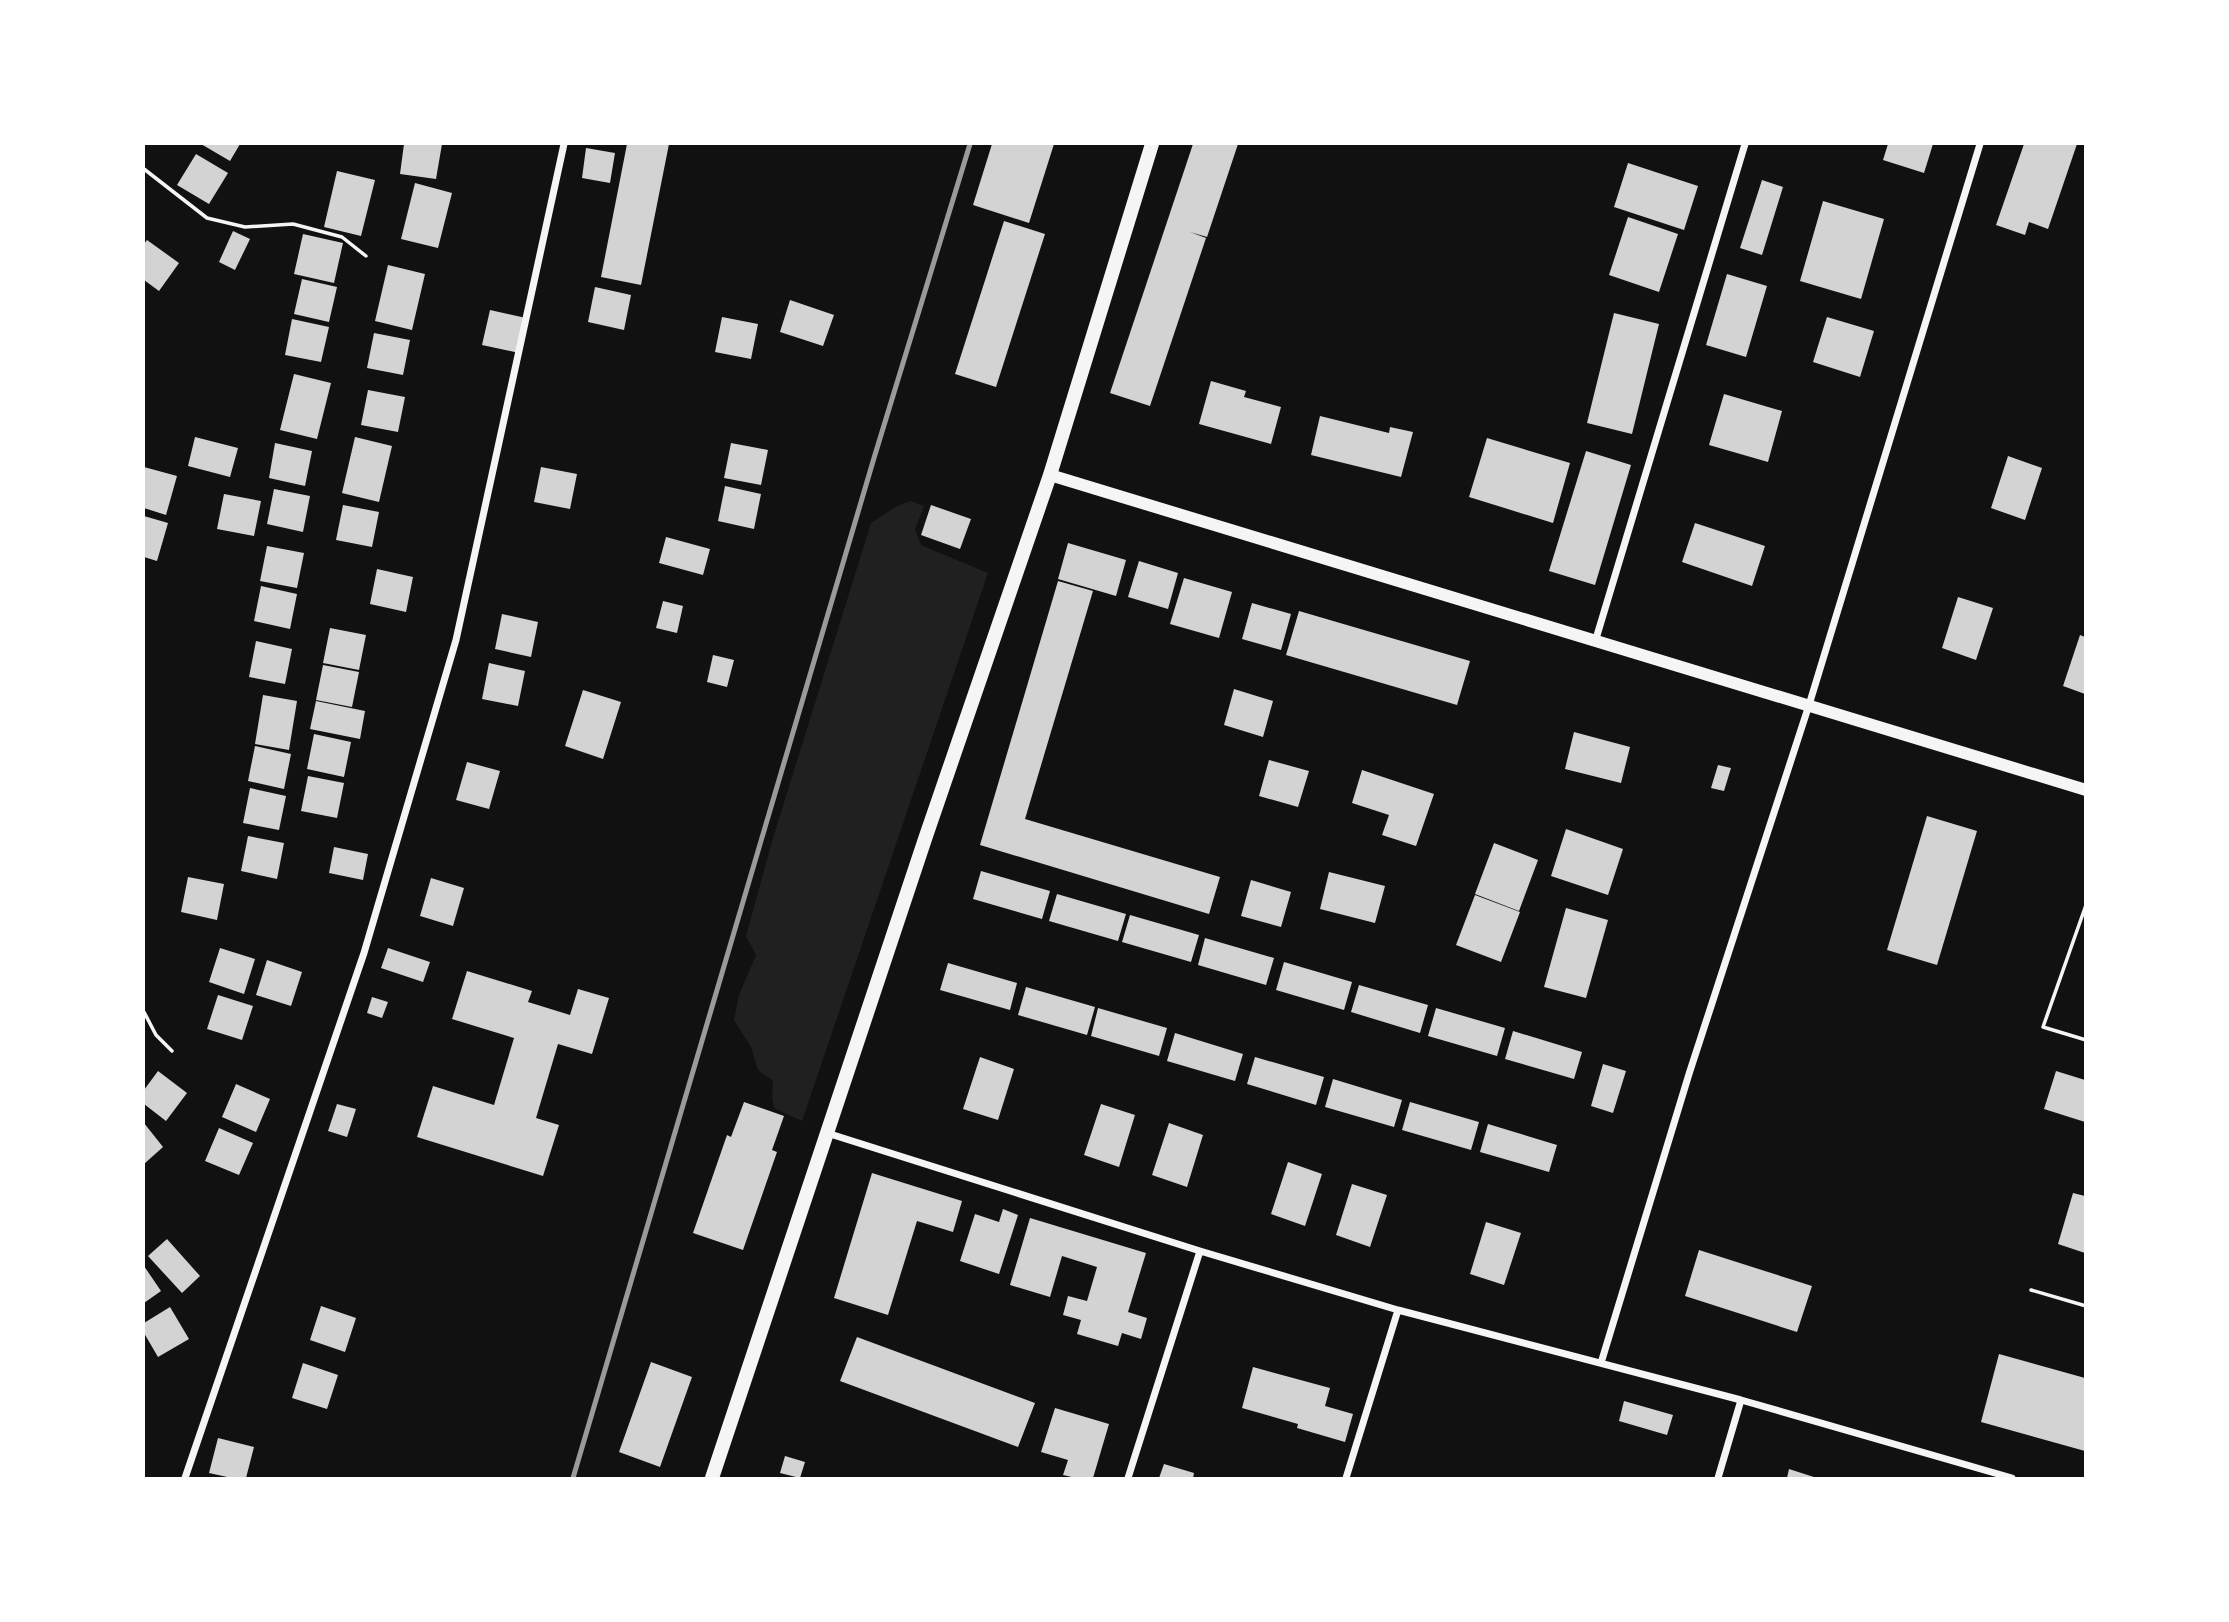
<svg xmlns="http://www.w3.org/2000/svg" width="2229" height="1622" font-family="Mulish,sans-serif">
<style>
.green{fill:#202020}
.building{fill:#d3d3d3}
.lines{fill:none;stroke-linecap:round;stroke-linejoin:round}
.path{stroke:#f5f5f5;stroke-width:3.5}
.minor{stroke:#f5f5f5;stroke-width:7}
.tertiary{stroke:#f5f5f5;stroke-width:12}
.secondary{stroke:#f5f5f5;stroke-width:14}
.rail{stroke:#9a9a9a;stroke-width:5}
</style>
<rect width="100%" height="100%" fill="#111"/>
<path class="green" d="M 910,501 L 924,506 L 915,529 L 921,545 L 988,573 L 802,1121 L 774,1108 L 772,1096 L 773,1081 L 758,1070 L 751,1047 L 734,1020 L 739,995 L 756,955 L 746,936 L 773,838 L 871,523 L 895,507 Z"/>
<path class="building" d="M 201,144 L 240,144 L 230,161 Z
M 404,144 L 442,144 L 436,179 L 400,174 Z
M 627,144 L 669,144 L 641,285 L 601,277 Z
M 992,144 L 1054,144 L 1029,223 L 973,205 Z
M 1193,144 L 1238,144 L 1207,237 L 1190,232 L 1206,238 L 1150,406 L 1110,393 Z
M 1888,144 L 1933,144 L 1924,173 L 1883,160 Z
M 2024,144 L 2077,144 L 2048,229 L 2029,222 L 2025,235 L 1996,225 Z
M 586,148 L 615,153 L 610,183 L 582,178 Z
M 196,154 L 228,173 L 209,204 L 177,185 Z
M 1628,163 L 1698,186 L 1684,230 L 1614,207 Z
M 337,171 L 375,180 L 361,236 L 324,227 Z
M 1762,180 L 1783,187 L 1762,255 L 1740,248 Z
M 415,183 L 452,193 L 438,248 L 401,239 Z
M 1823,201 L 1884,219 L 1861,299 L 1800,281 Z
M 1628,217 L 1678,234 L 1659,292 L 1609,275 Z
M 1004,221 L 1045,234 L 996,387 L 955,374 Z
M 233,231 L 250,239 L 235,270 L 219,262 Z
M 303,234 L 343,243 L 334,283 L 294,274 Z
M 147,240 L 179,263 L 159,291 L 144,280 L 144,244 Z
M 388,265 L 425,274 L 412,330 L 375,321 Z
M 1727,274 L 1767,286 L 1746,357 L 1706,345 Z
M 302,279 L 337,287 L 329,322 L 294,314 Z
M 595,287 L 631,295 L 624,330 L 588,322 Z
M 790,300 L 834,315 L 823,346 L 780,332 Z
M 490,310 L 526,318 L 519,353 L 482,345 Z
M 1614,313 L 1659,324 L 1632,434 L 1587,423 Z
M 722,317 L 758,324 L 751,359 L 715,352 Z
M 1827,317 L 1874,331 L 1860,377 L 1813,362 Z
M 292,319 L 329,327 L 321,362 L 285,355 Z
M 374,333 L 410,340 L 403,375 L 367,368 Z
M 294,374 L 331,383 L 317,439 L 280,430 Z
M 1211,381 L 1246,391 L 1244,397 L 1281,407 L 1271,444 L 1199,424 Z
M 368,390 L 405,397 L 398,432 L 361,425 Z
M 1724,394 L 1782,411 L 1768,462 L 1709,445 Z
M 1320,416 L 1389,433 L 1390,427 L 1413,432 L 1401,477 L 1311,455 Z
M 195,437 L 238,448 L 230,477 L 188,466 Z
M 355,437 L 392,446 L 379,502 L 342,493 Z
M 1487,438 L 1570,463 L 1553,523 L 1469,497 Z
M 275,443 L 312,451 L 305,486 L 269,478 Z
M 731,443 L 768,450 L 761,485 L 724,478 Z
M 1586,451 L 1631,465 L 1595,585 L 1549,571 Z
M 2008,456 L 2042,468 L 2025,520 L 1991,508 Z
M 144,467 L 177,476 L 166,515 L 144,508 Z
M 541,467 L 577,474 L 570,509 L 534,502 Z
M 725,486 L 761,494 L 754,529 L 718,521 Z
M 274,489 L 310,496 L 303,532 L 267,524 Z
M 224,494 L 261,501 L 254,536 L 217,529 Z
M 343,505 L 379,512 L 372,547 L 336,540 Z
M 931,505 L 971,519 L 960,549 L 921,535 Z
M 144,516 L 168,523 L 157,561 L 144,557 Z
M 1695,523 L 1765,546 L 1752,586 L 1682,562 Z
M 666,537 L 710,549 L 703,575 L 659,563 Z
M 1068,543 L 1126,560 L 1116,596 L 1058,579 Z
M 267,546 L 304,553 L 297,588 L 260,581 Z
M 1139,561 L 1178,573 L 1168,609 L 1128,597 Z
M 377,569 L 413,577 L 406,612 L 370,604 Z
M 1184,578 L 1232,592 L 1219,638 L 1170,624 Z
M 1058,581 L 1093,591 L 1025,819 L 1220,877 L 1209,914 L 980,845 Z
M 261,586 L 297,594 L 290,629 L 254,621 Z
M 1958,597 L 1993,608 L 1976,660 L 1942,648 Z
M 663,601 L 683,606 L 677,633 L 656,628 Z
M 1252,603 L 1291,614 L 1281,650 L 1242,639 Z
M 1299,611 L 1470,661 L 1457,705 L 1286,655 Z
M 502,614 L 538,622 L 531,657 L 495,649 Z
M 330,628 L 366,635 L 359,670 L 323,663 Z
M 2080,635 L 2085,637 L 2085,694 L 2063,686 Z
M 256,641 L 292,649 L 285,684 L 249,677 Z
M 713,655 L 734,660 L 727,687 L 707,682 Z
M 489,663 L 525,671 L 518,706 L 482,699 Z
M 323,665 L 359,672 L 352,707 L 316,700 Z
M 1234,689 L 1273,701 L 1263,737 L 1224,725 Z
M 583,690 L 621,702 L 603,759 L 565,746 Z
M 263,695 L 297,701 L 289,750 L 255,744 Z
M 316,701 L 365,711 L 360,739 L 310,729 Z
M 1574,732 L 1630,747 L 1621,783 L 1565,769 Z
M 314,734 L 351,742 L 344,777 L 307,769 Z
M 255,746 L 291,754 L 284,789 L 248,781 Z
M 1269,760 L 1309,771 L 1298,807 L 1259,796 Z
M 467,762 L 500,771 L 489,809 L 456,800 Z
M 1718,765 L 1731,768 L 1724,791 L 1711,788 Z
M 1362,770 L 1434,794 L 1416,846 L 1382,835 L 1389,815 L 1352,803 Z
M 308,776 L 344,783 L 337,818 L 301,811 Z
M 250,788 L 286,796 L 279,830 L 243,823 Z
M 1927,816 L 1977,831 L 1937,965 L 1887,950 Z
M 1566,829 L 1623,849 L 1608,895 L 1551,876 Z
M 248,836 L 284,843 L 277,879 L 241,871 Z
M 1494,843 L 1538,860 L 1519,911 L 1475,894 Z
M 334,847 L 368,854 L 363,880 L 329,873 Z
M 981,871 L 1050,891 L 1042,919 L 973,899 Z
M 1329,872 L 1385,886 L 1375,923 L 1320,909 Z
M 188,877 L 224,884 L 217,920 L 181,912 Z
M 431,878 L 464,888 L 453,926 L 420,916 Z
M 1251,880 L 1291,892 L 1281,927 L 1241,916 Z
M 1057,894 L 1126,914 L 1118,941 L 1049,921 Z
M 1475,895 L 1520,912 L 1501,962 L 1456,945 Z
M 1566,908 L 1608,920 L 1586,998 L 1544,987 Z
M 1130,915 L 1199,935 L 1191,962 L 1122,942 Z
M 1205,938 L 1274,958 L 1266,985 L 1198,965 Z
M 220,948 L 255,959 L 244,994 L 209,982 Z
M 388,948 L 430,962 L 423,982 L 381,968 Z
M 267,960 L 302,972 L 291,1006 L 256,995 Z
M 1284,962 L 1352,982 L 1344,1010 L 1276,990 Z
M 948,963 L 1017,983 L 1010,1010 L 940,990 Z
M 467,971 L 532,991 L 528,1002 L 570,1015 L 578,989 L 609,998 L 592,1054 L 558,1044 L 536,1118 L 559,1125 L 543,1176 L 417,1137 L 433,1086 L 494,1105 L 514,1038 L 452,1019 Z
M 1359,985 L 1428,1005 L 1420,1033 L 1351,1012 Z
M 1026,987 L 1095,1007 L 1087,1035 L 1018,1015 Z
M 218,995 L 253,1006 L 242,1040 L 207,1029 Z
M 372,997 L 388,1002 L 382,1018 L 367,1013 Z
M 1098,1008 L 1167,1028 L 1159,1056 L 1091,1036 Z
M 1436,1008 L 1505,1028 L 1497,1056 L 1428,1036 Z
M 1513,1031 L 1582,1052 L 1574,1079 L 1505,1059 Z
M 1175,1033 L 1243,1054 L 1235,1081 L 1167,1061 Z
M 980,1057 L 1014,1069 L 998,1120 L 963,1109 Z
M 1255,1057 L 1324,1077 L 1316,1105 L 1247,1084 Z
M 1603,1064 L 1626,1071 L 1613,1113 L 1591,1106 Z
M 158,1071 L 187,1093 L 166,1121 L 144,1104 L 144,1090 Z
M 2056,1071 L 2085,1080 L 2085,1122 L 2044,1109 Z
M 1333,1079 L 1402,1100 L 1394,1127 L 1325,1107 Z
M 236,1084 L 270,1099 L 256,1132 L 222,1117 Z
M 744,1102 L 784,1116 L 772,1150 L 777,1152 L 743,1250 L 693,1233 L 727,1135 L 731,1137 Z
M 1410,1102 L 1479,1122 L 1471,1150 L 1402,1130 Z
M 337,1104 L 356,1109 L 347,1137 L 328,1131 Z
M 1101,1104 L 1135,1115 L 1119,1167 L 1084,1155 Z
M 144,1123 L 163,1147 L 144,1164 Z
M 1169,1123 L 1203,1135 L 1187,1187 L 1152,1175 Z
M 1488,1124 L 1557,1145 L 1549,1172 L 1480,1152 Z
M 219,1128 L 253,1143 L 239,1175 L 205,1161 Z
M 1288,1162 L 1322,1174 L 1305,1226 L 1271,1214 Z
M 872,1173 L 962,1201 L 953,1232 L 917,1221 L 888,1315 L 834,1298 Z
M 1352,1184 L 1387,1195 L 1370,1247 L 1336,1235 Z
M 2073,1193 L 2085,1196 L 2085,1253 L 2058,1244 Z
M 1003,1209 L 1018,1215 L 999,1274 L 960,1261 L 975,1214 L 999,1222 Z
M 1030,1218 L 1146,1253 L 1128,1312 L 1147,1318 L 1141,1339 L 1122,1333 L 1118,1346 L 1077,1334 L 1081,1320 L 1063,1315 L 1068,1296 L 1087,1301 L 1097,1267 L 1062,1256 L 1050,1297 L 1010,1285 Z
M 1486,1222 L 1521,1233 L 1504,1285 L 1470,1274 Z
M 167,1239 L 200,1276 L 182,1293 L 148,1256 Z
M 1699,1250 L 1812,1286 L 1797,1332 L 1685,1296 Z
M 144,1266 L 161,1291 L 144,1303 Z
M 321,1306 L 356,1318 L 345,1352 L 310,1340 Z
M 170,1307 L 189,1339 L 158,1357 L 144,1333 L 144,1323 Z
M 857,1337 L 1035,1403 L 1018,1447 L 840,1381 Z
M 1999,1354 L 2085,1378 L 2085,1451 L 1981,1422 Z
M 651,1362 L 692,1377 L 660,1467 L 619,1452 Z
M 303,1363 L 338,1375 L 327,1409 L 292,1398 Z
M 1253,1367 L 1330,1388 L 1325,1406 L 1353,1414 L 1345,1442 L 1297,1428 L 1298,1424 L 1242,1408 Z
M 1624,1401 L 1673,1415 L 1667,1435 L 1619,1421 Z
M 1055,1408 L 1109,1424 L 1093,1478 L 1076,1478 L 1063,1475 L 1068,1460 L 1041,1452 Z
M 218,1438 L 254,1447 L 246,1478 L 232,1478 L 209,1473 Z
M 785,1456 L 805,1462 L 800,1478 L 780,1473 Z
M 1164,1464 L 1194,1473 L 1193,1478 L 1159,1478 Z
M 1789,1469 L 1817,1478 L 1787,1478 Z"/>
<g class="lines">
<path class="path" d="M 144,169 L 207,218 L 245,227 L 293,224 L 342,237 L 366,256
M 2086,905 L 2043,1027 L 2086,1040
M 144,1012 L 156,1035 L 172,1051
M 2031,1290 L 2086,1306"/>
<path class="minor" d="M 1595,642 L 1745,144
M 827,1133 L 1200,1251 L 1398,1310 L 1741,1400 L 2012,1478
M 1601,1363 L 1689,1074 L 1809,705 L 1980,144
M 185,1478 L 364,953 L 456,640 L 564,144
M 1128,1478 L 1200,1251
M 1346,1478 L 1398,1310
M 1718,1478 L 1741,1400"/>
<path class="tertiary" d="M 1050,475 L 2086,790"/>
<path class="secondary" d="M 712,1478 L 925,839 L 1050,475 L 1152,144"/>
<path class="rail" d="M 573,1478 L 874,458 L 970,144"/>
</g>
<rect width="2229" height="1622" fill="none" stroke="#ffffff" stroke-width="290"/>
</svg>
